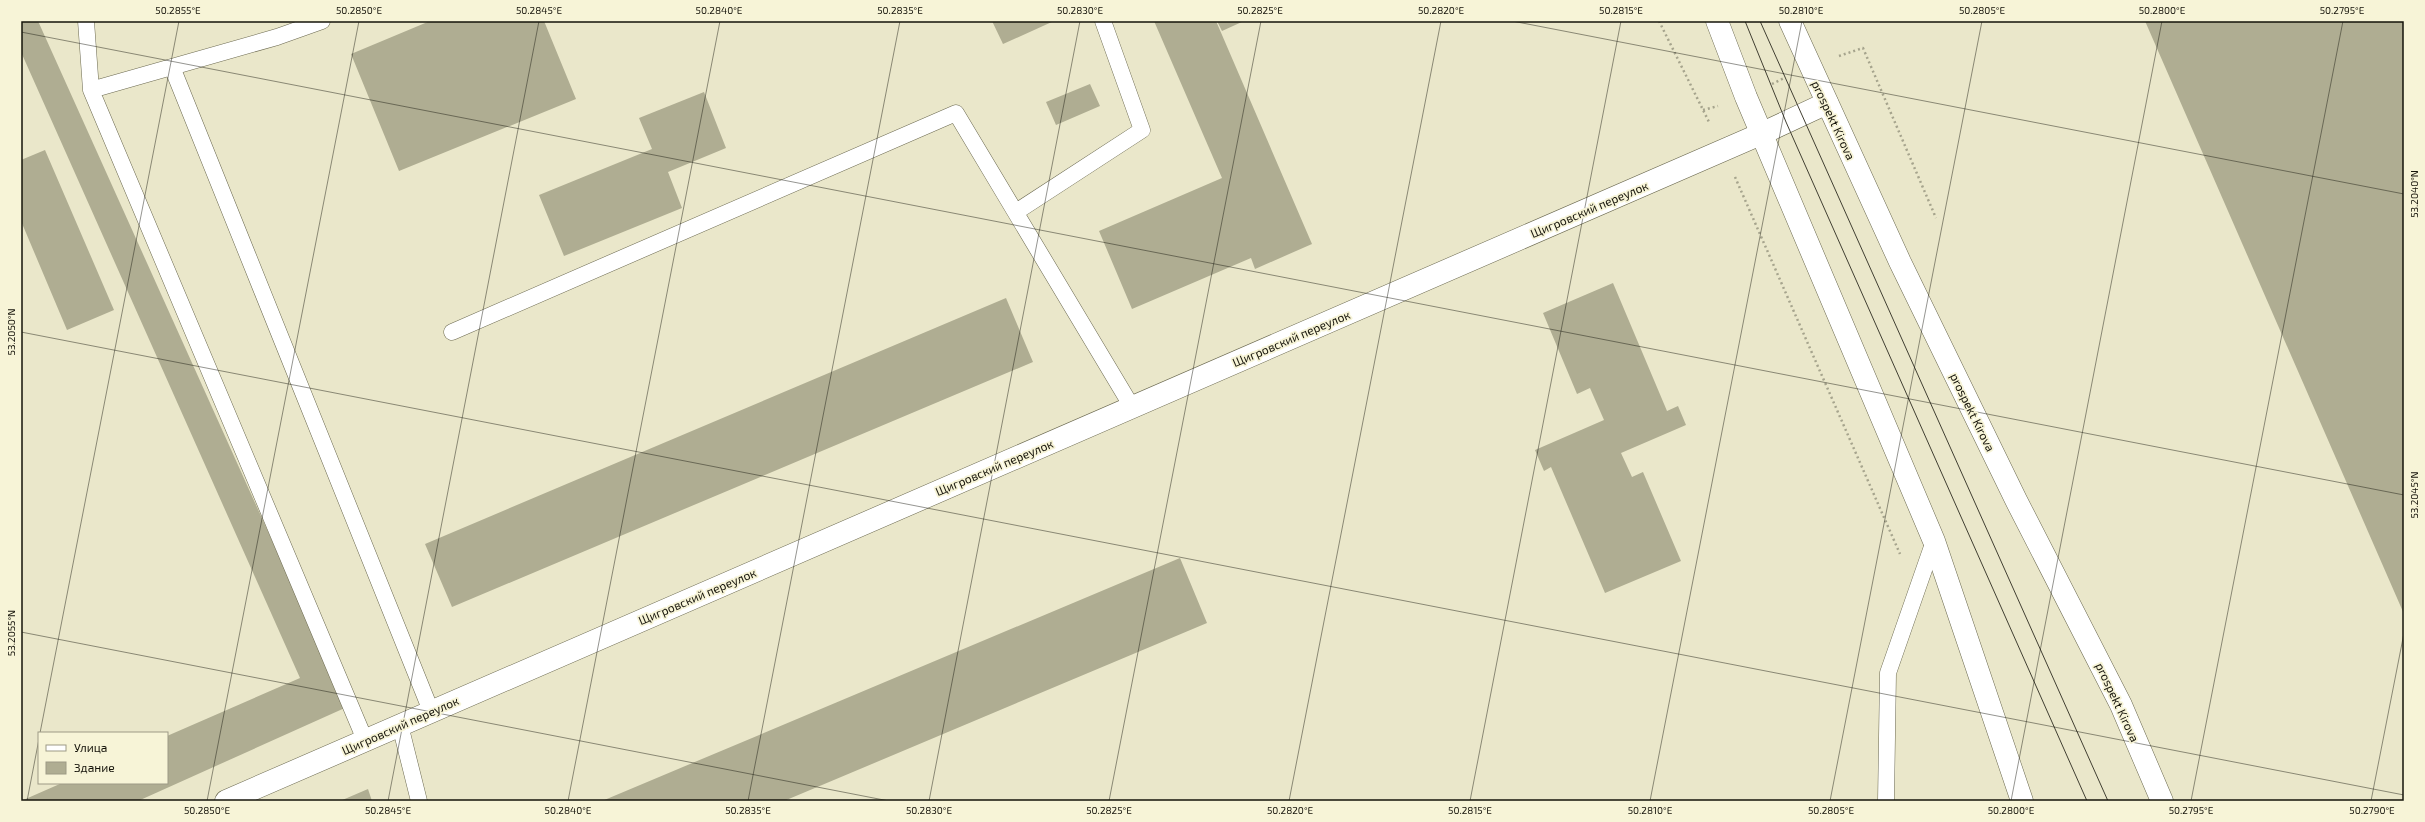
<svg xmlns="http://www.w3.org/2000/svg" width="2425" height="822" font-family="'Exo 2',sans-serif">
<style>
.building{fill:#afad92}
.lines{fill:none;stroke-linecap:round;stroke-linejoin:round}
.service-casing{stroke:#6b6950;stroke-width:17}
.minor-casing{stroke:#6b6950;stroke-width:23}
.primary-casing{stroke:#6b6950;stroke-width:23}
.path{stroke:#a6a48d;stroke-width:2.5;stroke-dasharray:2 3;stroke-linecap:butt}
.service{stroke:#fff;stroke-width:16}
.minor{stroke:#fff;stroke-width:22}
.primary{stroke:#fff;stroke-width:22}
.tram{stroke:#413f32;stroke-width:1}
.ticks{fill:none;stroke:#15130a;stroke-width:1;stroke-opacity:0.45}
.labels{text-anchor:middle;dominant-baseline:central;stroke-width:3.5;stroke-linejoin:round;paint-order:stroke}
.street-label{font-size:12px;fill:#15130a;stroke:#f7f4d7}
.neatline{fill:none;stroke:#15130a;stroke-width:1.5}
.ticks-label{font-size:10px;text-anchor:middle;fill:#15130a}
</style>
<rect width="100%" height="100%" fill="#eae7ca"/>
<path class="building" d="M 21,21 L 38,21 L 347,707 L 138,801 L 21,801 L 62,783 L 167,783 L 167,736 L 300,678 L 21,52 Z
M 430,21 L 544,21 L 576,99 L 399,171 L 351,54 Z
M 992,21 L 1054,21 L 1003,44 Z
M 1154,21 L 1216,21 L 1312,244 L 1255,269 L 1251,258 L 1132,309 L 1099,231 L 1222,178 Z
M 1217,21 L 1244,21 L 1222,31 Z
M 2145,21 L 2404,21 L 2404,614 Z
M 1090,84 L 1100,106 L 1056,125 L 1046,102 Z
M 704,92 L 726,148 L 668,172 L 682,208 L 564,256 L 539,195 L 652,149 L 639,118 Z
M 45,150 L 114,310 L 67,330 L 21,221 L 21,160 Z
M 1613,283 L 1667,411 L 1678,406 L 1686,425 L 1621,453 L 1632,477 L 1643,472 L 1681,561 L 1605,593 L 1551,467 L 1544,471 L 1535,450 L 1604,420 L 1590,388 L 1577,394 L 1543,313 Z
M 1006,298 L 1033,362 L 452,607 L 425,544 Z
M 1180,558 L 1207,623 L 784,801 L 602,801 Z
M 368,789 L 372,801 L 340,801 Z"/>
<g class="lines">
<g class="service-casing">
<path id="service" d="M 86,21 L 91,90 L 365,740
M 172,67 L 431,711
M 91,90 L 277,37 L 322,21
M 1016,212 L 1142,130 L 1103,21
M 452,332 L 956,113 L 1132,407
M 400,725 L 419,801
M 1886,801 L 1888,673 L 1934,541"/>
</g>
<g class="minor-casing">
<path id="minor" d="M 226,801 L 1763,133 L 1827,103"/>
</g>
<g class="primary-casing">
<path id="primary" d="M 1717,21 L 1746,97 L 1934,541 L 2022,801
M 1790,21 L 1900,262 L 2016,500 L 2121,705 L 2162,801"/>
</g>
<path class="path" d="M 1659,21 L 1710,124
M 1839,56 L 1863,48 L 1936,218
M 1772,84 L 1784,78
M 1703,110 L 1718,106
M 1735,177 L 1900,554"/>
<use href="#service" class="service"/>
<use href="#minor" class="minor"/>
<use href="#primary" class="primary"/>
<path class="tram" d="M 1745,21 L 1786,122 L 2087,801
M 1760,21 L 2108,801"/>
</g>
<path class="ticks" d="M 1512,21 L 2404,194M 21,32 L 2404,495M 21,332 L 2404,795M 21,632 L 889,801M 40,733 L 179,21M 27,801 L 39,739M 207,801 L 359,21M 388,801 L 539,21M 568,801 L 720,21M 748,801 L 900,21M 929,801 L 1080,21M 1109,801 L 1261,21M 1289,801 L 1441,21M 1470,801 L 1621,21M 1650,801 L 1802,21M 1830,801 L 1982,21M 2011,801 L 2162,21M 2191,801 L 2343,21M 2371,801 L 2404,633"/>
<g class="labels">
<g class="street-label">
<text transform="translate(1834 120) rotate(65)">prospekt Kirova</text>
<text transform="translate(1589 209) rotate(-23)">Щигровский переулок</text>
<text transform="translate(1291 338) rotate(-23)">Щигровский переулок</text>
<text transform="translate(1973 412) rotate(64)">prospekt Kirova</text>
<text transform="translate(994 467) rotate(-23)">Щигровский переулок</text>
<text transform="translate(697 596) rotate(-23)">Щигровский переулок</text>
<text transform="translate(2118 702) rotate(65)">prospekt Kirova</text>
<text transform="translate(400 725) rotate(-24)">Щигровский переулок</text>
</g>
</g>
<rect width="2425" height="822" fill="none" stroke="#f7f4d7" stroke-width="44"/>
<rect x="38" y="732" width="130" height="52" fill="#f7f4d7" stroke="#9d9a85"/>
<rect x="46" y="745" width="20" height="6" fill="#ffffff" stroke="#9d9a85"/>
<text x="74" y="752" font-size="12" fill="#15130a">Улица</text>
<rect x="46" y="762" width="20" height="12" fill="#afad92" stroke="#9d9a85"/>
<text x="74" y="772" font-size="12" fill="#15130a">Здание</text>
<rect x="22" y="22" width="2381" height="778" class="neatline"/>
<g class="ticks-label">
<text x="178" y="14">50.2855°E</text>
<text x="359" y="14">50.2850°E</text>
<text x="539" y="14">50.2845°E</text>
<text x="719" y="14">50.2840°E</text>
<text x="900" y="14">50.2835°E</text>
<text x="1080" y="14">50.2830°E</text>
<text x="1260" y="14">50.2825°E</text>
<text x="1441" y="14">50.2820°E</text>
<text x="1621" y="14">50.2815°E</text>
<text x="1801" y="14">50.2810°E</text>
<text x="1982" y="14">50.2805°E</text>
<text x="2162" y="14">50.2800°E</text>
<text x="2342" y="14">50.2795°E</text>
<text transform="translate(2414 194) rotate(-90)" y="4">53.2040°N</text>
<text transform="translate(11 332) rotate(-90)" y="4">53.2050°N</text>
<text transform="translate(2414 495) rotate(-90)" y="4">53.2045°N</text>
<text transform="translate(11 633) rotate(-90)" y="4">53.2055°N</text>
<text x="207" y="814">50.2850°E</text>
<text x="388" y="814">50.2845°E</text>
<text x="568" y="814">50.2840°E</text>
<text x="748" y="814">50.2835°E</text>
<text x="929" y="814">50.2830°E</text>
<text x="1109" y="814">50.2825°E</text>
<text x="1290" y="814">50.2820°E</text>
<text x="1470" y="814">50.2815°E</text>
<text x="1650" y="814">50.2810°E</text>
<text x="1831" y="814">50.2805°E</text>
<text x="2011" y="814">50.2800°E</text>
<text x="2191" y="814">50.2795°E</text>
<text x="2372" y="814">50.2790°E</text>
</g>
</svg>
